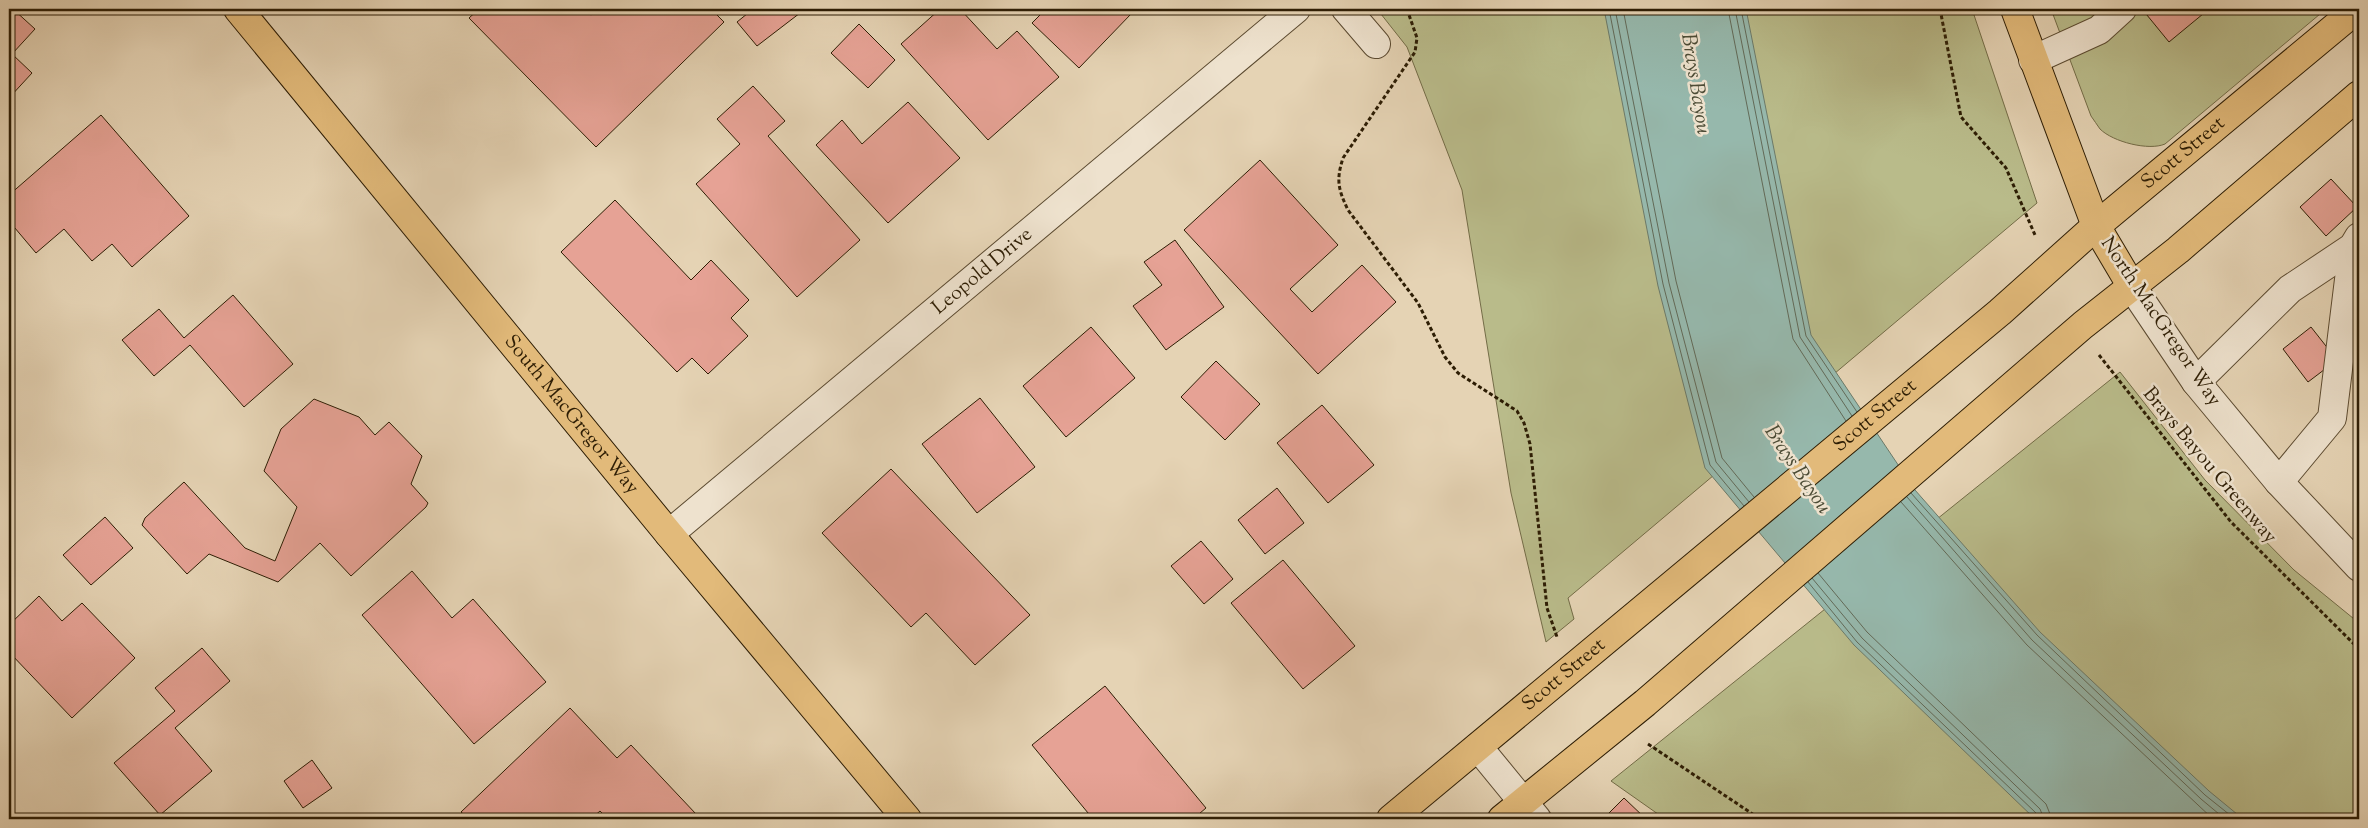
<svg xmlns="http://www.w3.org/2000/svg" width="2368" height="828" font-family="'Sorts Mill Goudy',serif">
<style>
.green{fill:#b9bb8a;stroke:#736c47}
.water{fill:#96b8ac;stroke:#6c7a69}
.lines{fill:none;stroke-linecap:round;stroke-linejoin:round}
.shore{stroke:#626a58;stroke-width:1}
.building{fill:#e6a295;stroke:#2d1d04}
.minor-casing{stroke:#5b4a30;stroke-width:30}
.major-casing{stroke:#2d1d04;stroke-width:30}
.path{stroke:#2d1d04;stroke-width:3;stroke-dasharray:4 2.5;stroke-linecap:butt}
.minor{stroke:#eee2ce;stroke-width:28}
.major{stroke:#e2ba7a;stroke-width:28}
.labels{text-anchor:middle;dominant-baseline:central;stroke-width:5;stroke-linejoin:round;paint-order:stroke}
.street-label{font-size:20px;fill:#2d1d04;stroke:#eee2ce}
.water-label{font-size:21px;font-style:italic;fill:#4c4c36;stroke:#eee2ce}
</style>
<rect width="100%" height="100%" fill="#e5d3b4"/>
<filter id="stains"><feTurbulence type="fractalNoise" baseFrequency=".004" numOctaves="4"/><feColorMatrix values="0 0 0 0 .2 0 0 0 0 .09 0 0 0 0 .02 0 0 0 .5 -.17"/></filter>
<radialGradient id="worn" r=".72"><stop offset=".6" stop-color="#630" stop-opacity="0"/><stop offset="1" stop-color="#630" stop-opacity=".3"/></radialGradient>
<path class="green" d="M 1377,9 L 1972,9 L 2037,203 L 1568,598 L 1574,619 L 1546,642 L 1511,493 L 1462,190 L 1407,47 Z
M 2051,9 L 2326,9 L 2165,144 C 2149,151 2113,142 2100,129 C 2097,125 2094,120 2091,116 Z
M 2120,372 L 2205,480 L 2294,570 L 2359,623 L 2359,819 L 1665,819 L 1611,781 Z"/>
<path class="water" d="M 1604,9 L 1746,9 L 1811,335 L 1915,490 L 2040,632 L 2209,791 L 2243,819 L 2035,819 L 1854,645 L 1705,468 L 1658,286 Z"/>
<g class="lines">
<path class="shore" d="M 1609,9 L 1663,284 L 1710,465 L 1744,506
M 1615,9 L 1669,283 L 1716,462 L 1749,502
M 1623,9 L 1676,281 L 1722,458 L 1754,497
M 1728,9 L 1793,339 L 1846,421
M 1735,9 L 1800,337 L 1852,416
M 1741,9 L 1806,336 L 1857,412
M 1911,493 L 2037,635 L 2205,795 L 2235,819
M 1907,497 L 2032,640 L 2201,799 L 2225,819
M 1901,502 L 2027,645 L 2213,819
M 1818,573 L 1867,632 L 2046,804 L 2052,819
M 1812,578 L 1862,638 L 2040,809 L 2044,819
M 1808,582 L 1857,642 L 2036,813 L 2038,819"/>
</g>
<path class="building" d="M 9,9 L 13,9 L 35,29 L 12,54 L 32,73 L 9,98 Z
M 479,9 L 584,9 L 591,15 L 598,9 L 711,9 L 724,22 L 596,147 L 469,18 Z
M 753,9 L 797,9 L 800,13 L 757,46 L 737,22 Z
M 940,9 L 960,9 L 997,49 L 1017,31 L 1059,77 L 988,140 L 901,44 Z
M 1046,9 L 1125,9 L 1131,14 L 1079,68 L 1032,23 Z
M 2142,9 L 2209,9 L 2169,42 Z
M 859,24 L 895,60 L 868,88 L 831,53 Z
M 753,86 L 785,121 L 768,136 L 860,240 L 797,297 L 696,184 L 740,144 L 717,119 Z
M 908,102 L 960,158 L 888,223 L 816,145 L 842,120 L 862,144 Z
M 101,115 L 189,216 L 132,267 L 112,244 L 92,261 L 64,229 L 36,253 L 9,221 L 9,195 Z
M 1260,160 L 1338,245 L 1290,289 L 1312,312 L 1362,265 L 1396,302 L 1318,374 L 1184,230 Z
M 2331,179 L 2357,207 L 2326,236 L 2300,207 Z
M 615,200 L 691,280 L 711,260 L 749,300 L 731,318 L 748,336 L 708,374 L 692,358 L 677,372 L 561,252 Z
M 1175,240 L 1224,307 L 1166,350 L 1133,306 L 1162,285 L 1144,262 Z
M 233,295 L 293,364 L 244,407 L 190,345 L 154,376 L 122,340 L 159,309 L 184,338 Z
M 1091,327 L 1135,378 L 1066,437 L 1023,386 Z
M 2311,327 L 2337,360 L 2308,382 L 2283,349 Z
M 1216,361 L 1260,404 L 1225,440 L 1181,397 Z
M 980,398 L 1035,467 L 977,513 L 922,444 Z
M 314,399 L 359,417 L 375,435 L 389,422 L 422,456 L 411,484 L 428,503 L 426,507 L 351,576 L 320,543 L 278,582 L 209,554 L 187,574 L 142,525 L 145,518 L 184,482 L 245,548 L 275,561 L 297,507 L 264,471 L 281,429 Z
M 1322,405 L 1374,465 L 1328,503 L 1277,443 Z
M 891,469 L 1030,615 L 975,665 L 926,613 L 911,627 L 822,533 Z
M 1277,488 L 1304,523 L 1265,554 L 1238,520 Z
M 105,517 L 133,548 L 91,585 L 63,555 Z
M 1201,541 L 1233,579 L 1204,604 L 1171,566 Z
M 1283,560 L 1355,646 L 1303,689 L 1231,603 Z
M 412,571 L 452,618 L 473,599 L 546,682 L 474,744 L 362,615 Z
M 39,596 L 62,621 L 82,603 L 135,658 L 72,718 L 9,652 L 9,625 Z
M 202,648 L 230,681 L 175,728 L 212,771 L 160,815 L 114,763 L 175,711 L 155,688 Z
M 1105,686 L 1206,808 L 1193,819 L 1093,819 L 1032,745 Z
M 570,708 L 617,758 L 631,745 L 696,814 L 690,819 L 608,819 L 600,811 L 591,819 L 469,819 L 461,812 Z
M 312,760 L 332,788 L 303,808 L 284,781 Z
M 1624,798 L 1646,819 L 1603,819 Z"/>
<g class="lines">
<g class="minor-casing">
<g id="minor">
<path d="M 1346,9 L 1376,44"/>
<path d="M 2033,60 L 2099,30 L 2122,9"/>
<path d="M 2132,287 L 2196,382 L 2279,482 L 2359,567"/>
<path d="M 2196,382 L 2290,289 L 2353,247 L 2359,237"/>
<path d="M 2279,482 L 2332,418 L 2353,247"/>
<path id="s1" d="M 669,534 L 1296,9"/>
<path d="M 1478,747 L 1537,819"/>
</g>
</g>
<g class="major-casing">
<g id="major">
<path id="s2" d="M 238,9 L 669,534 L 907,819"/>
<path d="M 2015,9 L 2096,226 L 2132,287"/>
<path id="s3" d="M 1391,819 L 2000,312 L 2096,226 L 2357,9"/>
<path d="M 1502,819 L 1645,703 L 2083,325 L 2178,250 L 2359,95"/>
</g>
</g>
<path class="path" d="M 1407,9 L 1417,38 L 1415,52 L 1343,158 C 1336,180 1338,189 1348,210 L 1418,303 L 1445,357 L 1458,373 L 1517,411 L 1524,423 L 1530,444 L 1547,608 L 1557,637
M 1940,9 L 1961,117 L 2006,168 L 2035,235
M 2099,355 L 2231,522 L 2359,649
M 1648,744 L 1760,819"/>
<use href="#minor" class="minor"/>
<use href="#major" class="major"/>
</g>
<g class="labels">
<g class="street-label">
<text stroke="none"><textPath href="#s3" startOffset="1035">Scott Street</textPath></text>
<text stroke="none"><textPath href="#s1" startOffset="409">Leopold Drive</textPath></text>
<text transform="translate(2160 322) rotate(56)">North MacGregor Way</text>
<text stroke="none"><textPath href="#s2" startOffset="525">South MacGregor Way</textPath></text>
<text stroke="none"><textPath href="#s3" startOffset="630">Scott Street</textPath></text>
<text transform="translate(2209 466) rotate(50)">Brays Bayou Greenway</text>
<text stroke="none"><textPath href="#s3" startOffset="225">Scott Street</textPath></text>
</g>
<g class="water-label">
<text transform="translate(1695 84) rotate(81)">Brays Bayou</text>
<text transform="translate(1797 470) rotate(56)">Brays Bayou</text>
</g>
</g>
<rect width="2368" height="828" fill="none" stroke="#e5d3b4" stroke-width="30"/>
<rect x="10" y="10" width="2348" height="808" fill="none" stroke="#2d1d04" stroke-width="2.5"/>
<rect x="15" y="15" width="2338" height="798" fill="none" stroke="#2d1d04"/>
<rect width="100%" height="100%" filter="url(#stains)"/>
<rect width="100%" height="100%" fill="url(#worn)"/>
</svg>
